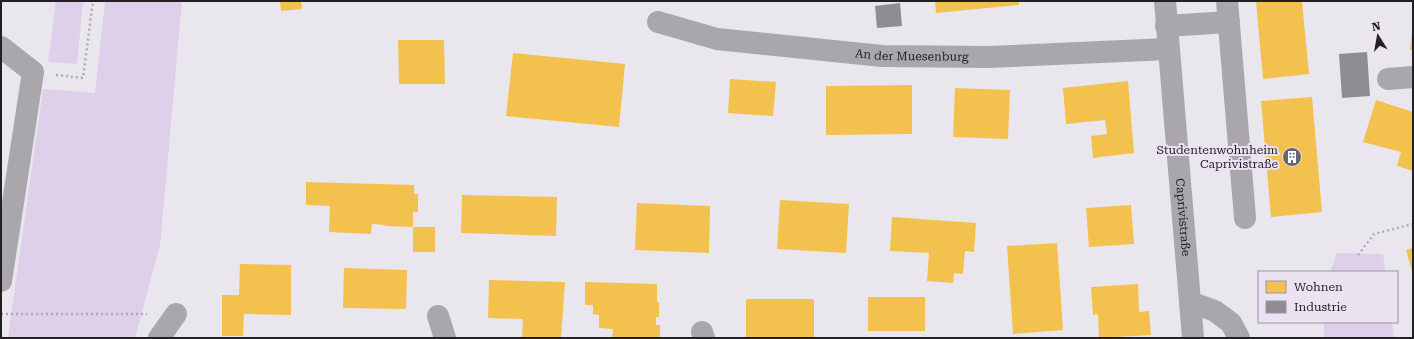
<svg xmlns="http://www.w3.org/2000/svg" width="1414" height="339" font-family="'Roboto Serif',serif">
<style>
.green{fill:#decfea}
.homes{fill:#f2c14e}
.industry{fill:#8d8d92}
.lines{fill:none;stroke-linecap:round;stroke-linejoin:round}
.path{stroke:#aeabb0;stroke-width:2.5;stroke-dasharray:2 3;stroke-linecap:butt}
.minor{stroke:#a9a7ac;stroke-width:22}
.labels{text-anchor:middle;dominant-baseline:central;stroke-width:4;stroke-linejoin:round;paint-order:stroke}
.street-label{font-size:12px;fill:#221f25;stroke:#ebe2f2}
.poi-label{font-size:12px;fill:#221f25;stroke:#ebe2f2;text-anchor:end}
</style>
<rect width="100%" height="100%" fill="#eae6ee"/>
<path class="green" d="M 56,1 L 83,1 L 77,64 L 48,62 Z
M 105,1 L 182,1 L 160,245 L 135,338 L 8,338 L 43,89 L 95,93 Z
M 1337,253 L 1383,254 L 1385,272 L 1330,272 Z
M 1324,322 L 1392,322 L 1394,338 L 1324,338 Z"/>
<path class="homes" d="M 280,1 L 301,1 L 302,9 L 281,11 Z
M 935,1 L 1019,1 L 1019,5 L 936,13 Z
M 1256,1 L 1302,1 L 1309,74 L 1263,79 Z
M 1412,32 L 1413,32 L 1413,50 L 1410,50 Z
M 398,40 L 444,40 L 445,84 L 399,84 Z
M 513,53 L 625,64 L 619,127 L 506,116 Z
M 730,79 L 776,82 L 773,116 L 728,113 Z
M 1128,81 L 1134,153 L 1093,158 L 1091,136 L 1107,134 L 1105,120 L 1066,124 L 1063,88 Z
M 912,85 L 912,134 L 826,135 L 826,86 Z
M 955,88 L 1010,90 L 1008,139 L 953,137 Z
M 1312,97 L 1322,212 L 1271,217 L 1261,101 Z
M 1376,100 L 1413,112 L 1413,171 L 1397,166 L 1401,152 L 1363,142 Z
M 306,182 L 414,185 L 414,194 L 418,194 L 418,212 L 413,212 L 413,227 L 435,227 L 435,252 L 413,252 L 413,227 L 385,226 L 385,225 L 372,224 L 371,234 L 329,232 L 330,206 L 306,205 Z
M 462,195 L 557,197 L 556,236 L 461,233 Z
M 780,200 L 849,204 L 846,253 L 777,249 Z
M 637,203 L 710,206 L 709,253 L 635,250 Z
M 1131,205 L 1134,244 L 1089,247 L 1086,208 Z
M 892,217 L 976,223 L 974,252 L 965,251 L 963,274 L 954,273 L 953,283 L 927,281 L 929,253 L 890,251 Z
M 1057,243 L 1063,330 L 1013,334 L 1007,246 Z
M 1413,248 L 1413,274 L 1406,250 Z
M 240,264 L 291,265 L 291,315 L 244,314 L 243,336 L 222,336 L 222,295 L 239,295 Z
M 344,268 L 407,270 L 406,309 L 343,308 Z
M 489,280 L 565,282 L 561,338 L 522,338 L 523,319 L 488,318 Z
M 585,282 L 657,284 L 657,302 L 659,302 L 659,317 L 656,317 L 656,325 L 660,325 L 660,338 L 612,338 L 613,329 L 599,328 L 599,315 L 593,314 L 593,305 L 585,305 Z
M 1138,284 L 1139,312 L 1149,311 L 1151,335 L 1099,338 L 1098,314 L 1093,315 L 1091,287 Z
M 868,297 L 925,297 L 925,331 L 868,331 Z
M 746,299 L 814,299 L 814,338 L 746,338 Z"/>
<path class="industry" d="M 900,3 L 902,26 L 877,28 L 875,6 Z
M 1367,52 L 1370,96 L 1342,98 L 1339,54 Z"/>
<g class="lines">
<path class="path" d="M 56,75 L 83,78 L 93,1
M 1358,255 L 1374,234 L 1413,224
M 1,314 L 147,314"/>
<g class="minor">
<path id="s1" d="M 1165,1 L 1193,338"/>
<path d="M 1227,1 L 1245,218"/>
<path id="s2" d="M 658,22 L 717,39 L 882,56 L 988,57 L 1168,49"/>
<path d="M 1166,26 L 1229,22"/>
<path d="M 1,47 L 33,72 L 1,281"/>
<path d="M 1388,79 L 1413,77"/>
<path d="M 1190,302 L 1215,311 L 1231,323 L 1239,338"/>
<path d="M 438,316 L 445,338"/>
<path d="M 702,332 L 704,338"/>
<path d="M 159,338 L 176,314"/>
</g>
</g>
<defs>
<g id="building-disc" transform="scale(1)"><circle r="9.5" fill="#68656b" stroke="#ebe2f2"/><path d="M-4-6H4V6H1V3H-1V6H-4ZM-2.5-4.3h1.7v1.8h-1.7ZM.8-4.3h1.7v1.8H.8ZM-2.5-1h1.7V.8h-1.7ZM.8-1h1.7V.8H.8Z" fill="#fff"/></g>
</defs>
<g fill-rule="evenodd">
<use href="#building-disc" x="1292" y="157"/>
</g>
<g class="labels">
<g class="street-label">
<text stroke="none"><textPath href="#s2" startOffset="257">An der Muesenburg</textPath></text>
<text stroke="none"><textPath href="#s1" startOffset="217">Caprivistraße</textPath></text>
</g>
<g class="poi-label">
<text x="1278" y="150">Studentenwohnheim<tspan x="1278" dy="14">Caprivistraße</tspan></text>
</g>
</g>
<rect width="1414" height="339" fill="none" stroke="#221f25" stroke-width="4"/>
<rect x="1258" y="271" width="140" height="52" fill="#ebe2f2" stroke="#9b94a0"/>
<rect x="1266" y="281" width="20" height="12" fill="#f2c14e" stroke="#9b94a0"/>
<text x="1294" y="291" font-size="12" fill="#221f25">Wohnen</text>
<rect x="1266" y="301" width="20" height="12" fill="#8d8d92" stroke="#9b94a0"/>
<text x="1294" y="311" font-size="12" fill="#221f25">Industrie</text>
<g transform="translate(1378 36) rotate(349)" stroke="#ebe2f2" stroke-width="3" paint-order="stroke">
<path d="M0-3L7 15L0 10L-7 15Z" fill="#221f25"/>
<text y="-6" font-size="11" font-weight="bold" text-anchor="middle" fill="#221f25">N</text>
</g>
</svg>
